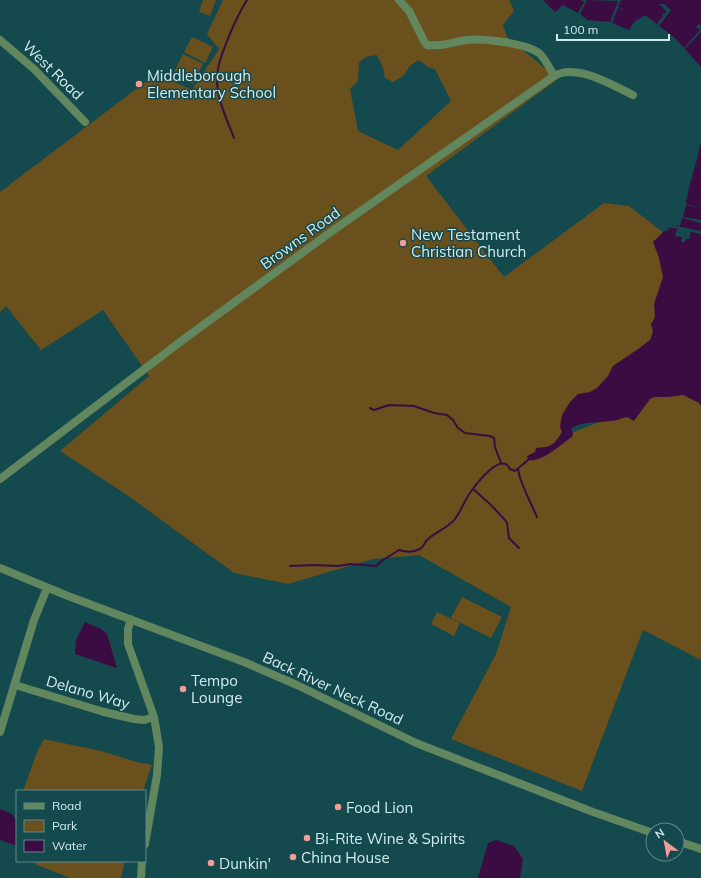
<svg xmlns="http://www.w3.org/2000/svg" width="701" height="878" font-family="Mulish,sans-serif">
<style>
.green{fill:#69501d;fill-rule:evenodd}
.water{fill:#3b0c42}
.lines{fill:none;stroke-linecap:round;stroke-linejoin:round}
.stream{stroke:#3b0c42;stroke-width:2}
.minor{stroke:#62865e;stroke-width:8}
.poi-dot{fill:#f59b98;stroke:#14494d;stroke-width:1.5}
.labels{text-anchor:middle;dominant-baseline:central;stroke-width:3;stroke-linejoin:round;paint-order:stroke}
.street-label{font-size:15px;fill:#d2ecee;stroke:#14494d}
.poi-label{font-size:15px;fill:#d2ecee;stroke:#14494d;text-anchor:start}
</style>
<rect width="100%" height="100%" fill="#14494d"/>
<path class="green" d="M 203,0 L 216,0 L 210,16 L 199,12 Z
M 223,0 L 508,0 L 510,1 L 514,11 L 503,25 L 507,37 L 558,79 L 426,176 L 504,277 L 604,203 L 629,206 L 664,233 L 665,277 L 652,343 L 561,437 L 607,419 L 656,387 L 701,396 L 701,660 L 643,630 L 582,791 L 451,739 L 496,654 L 511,607 L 419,555 L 373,559 L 288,584 L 234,573 L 127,495 L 60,451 L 149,376 L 103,310 L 41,350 L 6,306 L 0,312 L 0,192 L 156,74 L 192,90 L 219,49 L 207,34 ZM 377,55 L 383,68 L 385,78 L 393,82 L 403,76 L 411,65 L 419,60 L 428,67 L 435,69 L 451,101 L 398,150 L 358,131 L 350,89 L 358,81 L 359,63 L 366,57 Z
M 192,37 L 213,47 L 205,63 L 184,52 Z
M 183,54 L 203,64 L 193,84 L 173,74 Z
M 462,597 L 502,617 L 491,638 L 451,618 Z
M 437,612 L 460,623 L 454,636 L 431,624 Z
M 44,739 L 101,751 L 137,762 L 152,765 L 143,791 L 23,791 L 37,752 Z
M 36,861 L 125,861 L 121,878 L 70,878 L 35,864 Z"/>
<path class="water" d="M 543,0 L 581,0 L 584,2 L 578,13 L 563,5 L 555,12 Z
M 587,0 L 618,1 L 610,22 L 587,20 L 580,14 Z
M 621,0 L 701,0 L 701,26 L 699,24 L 696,27 L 700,30 L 684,48 L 674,37 L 659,26 L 671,10 L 664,4 L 659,4 L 666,11 L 666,12 L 664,14 L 662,12 L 663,16 L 657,24 L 645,15 L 634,22 L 629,30 L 612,23 L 618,8 L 628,11 L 618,7 Z
M 701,32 L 701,67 L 685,49 Z
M 700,145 L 701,145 L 701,208 L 686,204 L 686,198 L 690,199 L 687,197 L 689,188 L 692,188 L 689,187 L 692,177 L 695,178 L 692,176 L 695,166 L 700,167 L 695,165 L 698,156 L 700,156 L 698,155 Z
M 686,205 L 701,208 L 701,220 L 683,217 Z
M 682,218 L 701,223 L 701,231 L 671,225 L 680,226 Z
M 669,227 L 679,229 L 677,229 L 675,236 L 682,237 L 681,242 L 685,242 L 686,239 L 689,239 L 691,232 L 701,234 L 701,406 L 699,403 L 683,395 L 669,397 L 655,397 L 650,399 L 634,421 L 627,417 C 621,418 617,421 611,421 C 599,423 580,421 571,429 L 573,434 L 572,437 C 561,444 542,463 528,460 L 527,456 L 535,452 L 536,448 C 552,447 554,445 562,432 L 560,427 L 562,415 L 570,402 L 578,394 L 590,392 L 597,388 L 608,376 L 613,366 L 638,349 L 650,340 L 653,332 L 651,324 L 655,317 L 654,304 L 663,277 L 659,258 L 653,242 L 664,231 L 667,231 L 668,228 L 671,231 Z
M 85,622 L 101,629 L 107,634 L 117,668 L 75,654 L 76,640 Z
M 0,809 L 12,814 L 17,822 L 17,846 L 0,840 Z
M 496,840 L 514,846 L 523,859 L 520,878 L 478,878 L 488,843 Z"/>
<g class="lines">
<path class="stream" d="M 234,138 C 226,117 213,92 218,69 C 220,57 225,47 229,36 C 234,24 240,11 247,0
M 370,408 L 374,410 L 389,405 L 414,406 L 434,413 L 447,415 L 453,420 L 458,428 L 465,433 L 490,436 L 494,438 L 495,447 L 501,463
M 518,469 L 520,478 L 526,493 L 537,517
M 473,489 L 490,504 L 505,520 L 507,523 L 509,538 L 519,548
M 290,566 L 314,565 L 338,566 L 351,564 L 376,566 L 383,560 L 399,550 C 406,552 412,553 420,549 C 424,547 424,543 427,540 C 435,532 448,528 455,519 C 461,511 465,499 472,490 C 478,482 502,451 510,469 L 515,471 L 528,460"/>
<path class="minor" d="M 399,0 L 409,11 L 424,41 L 427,45 C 442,47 452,42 466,40 C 483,38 525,43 539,53 C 545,58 550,69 554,76
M 0,40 L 34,69 L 85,122
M 0,479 L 184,339 L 335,229 L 554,76 C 576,63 612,85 633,95
M 0,568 L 68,596 L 244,662 L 297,685 L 416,743 L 593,812 L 653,833
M 131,619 L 128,629 L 128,644 L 154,717 L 159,747 L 157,775 L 145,844
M 15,685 L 104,712 L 134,719 L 144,720 L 154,717
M 0,732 L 34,620 L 47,588
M 677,841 L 701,849
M 141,878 L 142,861"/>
</g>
<g class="poi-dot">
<circle cx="139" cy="84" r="4"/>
<circle cx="403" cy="243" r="4"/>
<circle cx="183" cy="689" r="4"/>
<circle cx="338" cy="807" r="4"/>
<circle cx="307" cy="838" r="4"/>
<circle cx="293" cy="857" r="4"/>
<circle cx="211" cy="863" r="4"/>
</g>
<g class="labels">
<g class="street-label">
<text transform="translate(53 70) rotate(44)">West Road</text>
<text transform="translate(300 238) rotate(-36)">Browns Road</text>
<text transform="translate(333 688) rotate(25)">Back River Neck Road</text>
<text transform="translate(88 692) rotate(16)">Delano Way</text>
</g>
<g class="poi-label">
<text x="147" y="75">Middleborough<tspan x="147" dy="17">Elementary School</tspan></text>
<text x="411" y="234">New Testament<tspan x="411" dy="17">Christian Church</tspan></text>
<text x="191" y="680">Tempo<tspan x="191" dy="17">Lounge</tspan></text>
<text x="346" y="807">Food Lion</text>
<text x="315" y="838">Bi-Rite Wine &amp; Spirits</text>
<text x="301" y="857">China House</text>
<text x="219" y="863">Dunkin'</text>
</g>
</g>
<rect x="16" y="790" width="130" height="72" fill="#14494d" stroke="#608a8d"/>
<rect x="24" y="803" width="20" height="6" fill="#62865e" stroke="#608a8d"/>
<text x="52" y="810" font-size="12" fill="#d2ecee">Road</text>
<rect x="24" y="820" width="20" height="12" fill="#69501d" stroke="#608a8d"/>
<text x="52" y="830" font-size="12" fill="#d2ecee">Park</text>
<rect x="24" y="840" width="20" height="12" fill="#3b0c42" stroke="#608a8d"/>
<text x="52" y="850" font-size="12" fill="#d2ecee">Water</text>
<g transform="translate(665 842) rotate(328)"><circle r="19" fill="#14494d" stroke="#608a8d"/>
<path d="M0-3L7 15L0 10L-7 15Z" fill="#f59b98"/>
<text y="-6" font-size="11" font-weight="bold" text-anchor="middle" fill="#d2ecee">N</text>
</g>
<path d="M557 34v6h112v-6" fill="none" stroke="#d2ecee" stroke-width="2"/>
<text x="563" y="34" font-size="12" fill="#d2ecee" stroke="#14494d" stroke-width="3" paint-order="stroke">100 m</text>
</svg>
